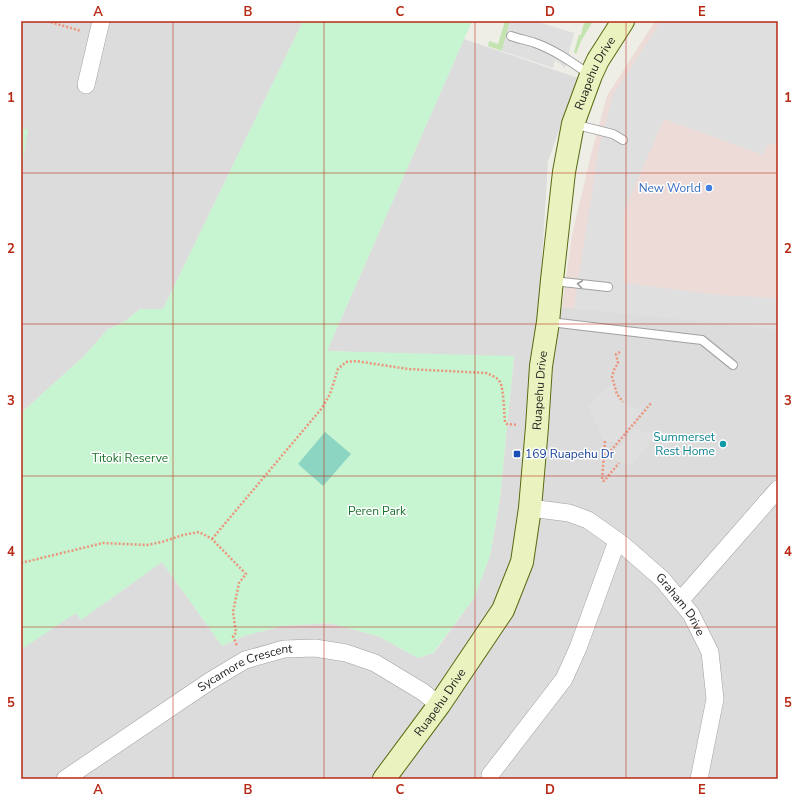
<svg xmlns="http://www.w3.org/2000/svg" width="799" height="800" font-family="'Nunito Sans',sans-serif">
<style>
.residential{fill:#dcdcdc}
.commercial{fill:#eddbd7}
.grass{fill:#c3e3b1}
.park{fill:#c7f4d1}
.pitch{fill:#8cd5c2}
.parking{fill:#dfdfdf}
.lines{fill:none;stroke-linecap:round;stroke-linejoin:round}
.lane-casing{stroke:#a0a0a0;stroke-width:10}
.street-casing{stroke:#a0a0a0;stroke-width:18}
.secondary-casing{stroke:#556b11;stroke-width:24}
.path{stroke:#eb947a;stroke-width:2.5;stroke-dasharray:2 2;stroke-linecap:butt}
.lane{stroke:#fff;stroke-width:8}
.street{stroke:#fff;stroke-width:17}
.secondary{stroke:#eaf3bf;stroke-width:22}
.oneway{stroke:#9a9a9a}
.grid{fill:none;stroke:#b82a15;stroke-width:1;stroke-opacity:0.55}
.shop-dot{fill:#3f7fe0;stroke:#fff;stroke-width:1.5}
.culture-dot{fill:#0f9aa8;stroke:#fff;stroke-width:1.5}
.transit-dot{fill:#1a4fb4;stroke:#fff;stroke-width:1.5}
.labels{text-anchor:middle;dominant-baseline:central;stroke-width:3;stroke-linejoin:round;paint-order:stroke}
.street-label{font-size:12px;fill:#1f1f1f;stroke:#fff}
.shop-label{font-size:12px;fill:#366cbe;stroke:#fff;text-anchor:end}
.culture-label{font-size:12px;fill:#0d838f;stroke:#fff;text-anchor:end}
.transit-label{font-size:12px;fill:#164399;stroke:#fff;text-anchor:start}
.park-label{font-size:12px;fill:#17722a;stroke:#fff}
.neatline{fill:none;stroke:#b82a15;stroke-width:1.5}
.grid-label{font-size:13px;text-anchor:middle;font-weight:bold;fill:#b82a15}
</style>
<rect width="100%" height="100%" fill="#eeede6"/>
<path class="residential" d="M 21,21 L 303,21 L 163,309 L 140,309 L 124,322 L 108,329 L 83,357 L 21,413 L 21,173 L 27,129 L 21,129 Z
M 464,39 L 578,78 L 548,161 L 539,306 L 574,308 L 778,329 L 778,779 L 21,779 L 21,648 L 76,613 L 81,620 L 162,562 L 222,646 L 244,636 L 282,626 L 329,623 L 378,636 L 418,658 L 434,653 L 474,598 L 490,556 L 500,498 L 514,357 L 327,351 Z"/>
<path class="commercial" d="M 655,21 L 778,21 L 778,329 L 562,307 L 572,235 L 591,155 L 607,96 Z"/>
<path class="grass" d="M 505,21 L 510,21 L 502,51 L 488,46 L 489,41 L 498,44 Z
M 586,21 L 593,21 L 581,41 L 576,54 L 574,52 L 579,35 L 581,35 L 583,26 Z"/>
<path class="park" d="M 303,21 L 472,21 L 327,351 L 514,356 L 500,498 L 490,556 L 474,598 L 433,653 L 418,658 L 378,636 L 329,623 L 282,626 L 244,636 L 222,646 L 162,562 L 81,620 L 76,613 L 22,649 L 21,648 L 21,413 L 83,357 L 108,329 L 124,322 L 140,309 L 163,309 Z
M 21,129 L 28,129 L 21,173 Z"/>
<path class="pitch" d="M 325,432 L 351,454 L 323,486 L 298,464 Z"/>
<path class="parking" d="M 510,21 L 535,21 L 574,33 L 569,52 L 570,57 L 564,69 L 563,66 L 555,60 L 553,68 L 502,51 Z
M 661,21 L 770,21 L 778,26 L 778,144 L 767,145 L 763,155 L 664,119 L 624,211 L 624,283 L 719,295 L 778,298 L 778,329 L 574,308 L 599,147 L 613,95 Z
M 612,383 L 616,398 L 630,406 L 643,410 L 617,442 L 603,440 L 588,405 Z
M 634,429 L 657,434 L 632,465 L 610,458 Z"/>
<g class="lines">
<g class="lane-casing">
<path id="lane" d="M 511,36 C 519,39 527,40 535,43 C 555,50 573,63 590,75
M 573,124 L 613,134 L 623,140
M 553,281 L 608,287
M 550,322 L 702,340 L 733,365"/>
</g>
<g class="street-casing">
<g id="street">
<path d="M 86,85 L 101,21"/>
<path id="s1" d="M 530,508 L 569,513 L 588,520 L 622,544 L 662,579 L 691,614 L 710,652 L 715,699 L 699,779"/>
<path d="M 680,601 L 778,489"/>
<path d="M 490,775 L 564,679 L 578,648 L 617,541"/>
<path id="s2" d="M 65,779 L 210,681 L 245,660 L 284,649 L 315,648 L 346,653 L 375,663 L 423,692 L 439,705"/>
</g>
</g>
<g class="secondary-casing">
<g id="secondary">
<path id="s3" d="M 384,779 L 439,705 L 503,610 L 522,562 L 530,508 L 537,427 L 541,366 L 548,322 L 552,280 L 564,172 L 573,124 L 591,75 L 598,60 L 623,21"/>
</g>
</g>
<path class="path" d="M 47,21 L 81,31
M 620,352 L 616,354 L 618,363 L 614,370 L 612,377 L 617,394 L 623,402
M 605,441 L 602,480 L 604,481 L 619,463
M 603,460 L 652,402
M 212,539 L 322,408 L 330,394 L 338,369 L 346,362 L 356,361 L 408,369 L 486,373 C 491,375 497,377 500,382 C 504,390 504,413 505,422 L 507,424 L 518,425
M 21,563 L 103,543 L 147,545 L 162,542 L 183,535 L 199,532 L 212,539 L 246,574 L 239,583 L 233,612 L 236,633 L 233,636 L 237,646"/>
<use href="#lane" class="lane"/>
<use href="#street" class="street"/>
<use href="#secondary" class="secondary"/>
</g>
<defs><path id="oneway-chevron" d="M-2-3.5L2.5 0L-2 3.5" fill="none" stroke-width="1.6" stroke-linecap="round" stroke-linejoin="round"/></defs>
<use class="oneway" href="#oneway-chevron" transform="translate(580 284) rotate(-173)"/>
<path class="grid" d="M 173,21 L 173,779M 324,21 L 324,779M 475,21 L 475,779M 626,21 L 626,779M 21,173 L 778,173M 21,324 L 778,324M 21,476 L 778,476M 21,627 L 778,627"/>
<circle class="shop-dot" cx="709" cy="188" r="4"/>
<circle class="culture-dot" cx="723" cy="444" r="4"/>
<rect class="transit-dot" x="513" y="450" width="8" height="8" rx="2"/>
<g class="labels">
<g class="street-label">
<text stroke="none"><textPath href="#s3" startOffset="755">Ruapehu Drive</textPath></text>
<text stroke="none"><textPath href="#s3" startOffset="431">Ruapehu Drive</textPath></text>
<text stroke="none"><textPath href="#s1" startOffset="186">Graham Drive</textPath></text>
<text stroke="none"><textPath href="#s2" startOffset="213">Sycamore Crescent</textPath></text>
<text stroke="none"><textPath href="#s3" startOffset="95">Ruapehu Drive</textPath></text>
</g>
<g class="shop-label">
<text x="701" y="188">New World</text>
</g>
<g class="culture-label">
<text x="715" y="437">Summerset<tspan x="715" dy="14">Rest Home</tspan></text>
</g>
<g class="transit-label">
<text x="525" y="454">169 Ruapehu Dr</text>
</g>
<g class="park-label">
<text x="130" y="458">Titoki Reserve</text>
<text x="377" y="511">Peren Park</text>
</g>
</g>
<rect width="799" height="800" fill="none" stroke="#ffffff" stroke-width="44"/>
<rect x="22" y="22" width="755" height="756" class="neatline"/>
<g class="grid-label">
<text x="98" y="16">A</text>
<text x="248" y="16">B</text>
<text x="400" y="16">C</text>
<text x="550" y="16">D</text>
<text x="702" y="16">E</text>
<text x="11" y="102">1</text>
<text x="788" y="102">1</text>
<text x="11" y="253">2</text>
<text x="788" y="253">2</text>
<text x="11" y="405">3</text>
<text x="788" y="405">3</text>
<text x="11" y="556">4</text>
<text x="788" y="556">4</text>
<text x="11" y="707">5</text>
<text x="788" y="707">5</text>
<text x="98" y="794">A</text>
<text x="248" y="794">B</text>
<text x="400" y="794">C</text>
<text x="550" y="794">D</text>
<text x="702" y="794">E</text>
</g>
</svg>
